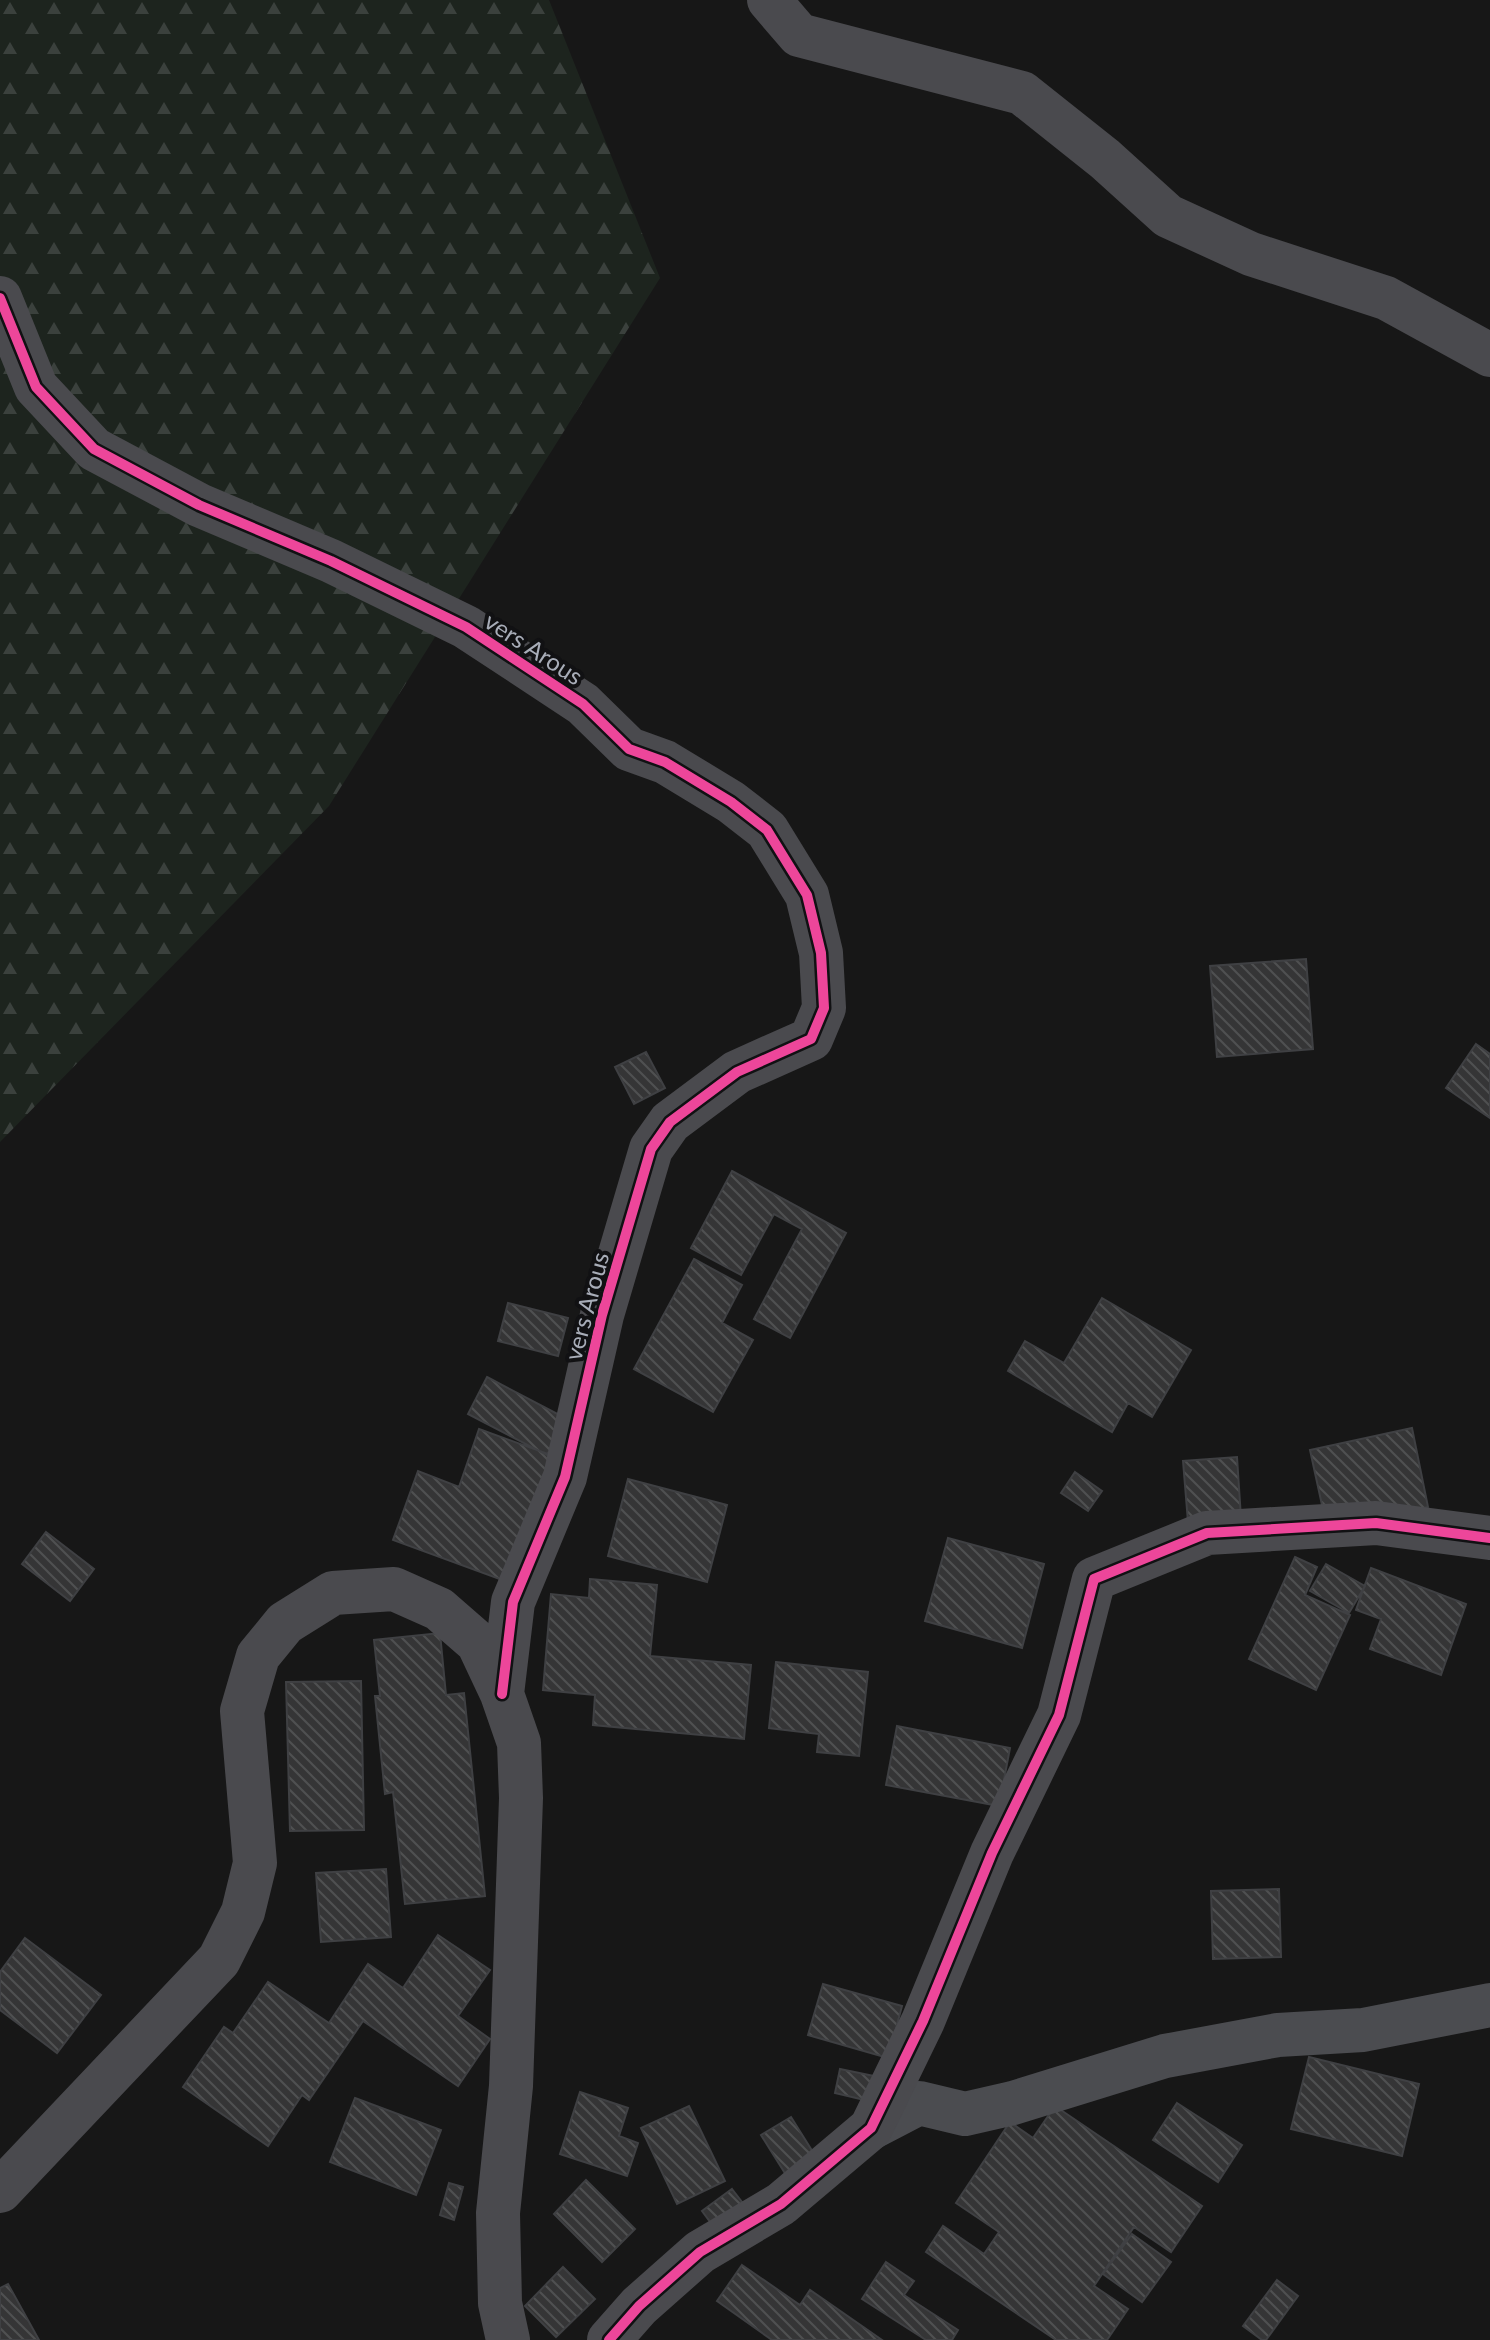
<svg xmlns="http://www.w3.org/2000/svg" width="1490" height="2340" font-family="Lato,sans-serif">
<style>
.forest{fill:url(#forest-firs)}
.building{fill:url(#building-back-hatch);stroke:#3f4043;stroke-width:2}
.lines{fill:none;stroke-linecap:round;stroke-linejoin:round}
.street{stroke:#4b4c50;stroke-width:44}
.secondary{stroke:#4a4a4e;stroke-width:44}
.cycleway-casing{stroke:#111113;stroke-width:15}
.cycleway{stroke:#ed469a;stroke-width:10}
.labels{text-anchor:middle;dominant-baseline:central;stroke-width:8;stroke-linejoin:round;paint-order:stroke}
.street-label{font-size:24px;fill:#a8adb8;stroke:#111113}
</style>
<defs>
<pattern id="forest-firs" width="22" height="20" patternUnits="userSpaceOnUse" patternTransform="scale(2)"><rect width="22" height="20" fill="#1d241e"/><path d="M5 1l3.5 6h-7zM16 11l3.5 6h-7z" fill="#3b413d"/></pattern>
<pattern id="building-back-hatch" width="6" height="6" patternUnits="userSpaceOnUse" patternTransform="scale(2)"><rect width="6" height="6" fill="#353536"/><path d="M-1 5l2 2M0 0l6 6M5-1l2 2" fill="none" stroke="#4f5051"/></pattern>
</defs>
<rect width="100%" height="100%" fill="#171717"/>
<path class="forest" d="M 0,0 L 549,0 L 660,278 L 329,806 L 0,1142 Z"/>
<path class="building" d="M 1306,959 L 1313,1049 L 1217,1057 L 1210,966 Z
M 1476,1044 L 1490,1054 L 1490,1118 L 1446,1088 Z
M 646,1052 L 665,1088 L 634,1104 L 615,1067 Z
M 732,1171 L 846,1233 L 790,1338 L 754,1319 L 802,1229 L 774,1214 L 741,1275 L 691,1248 Z
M 694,1259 L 742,1285 L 722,1323 L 753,1340 L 713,1412 L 634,1369 Z
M 1102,1298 L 1191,1350 L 1152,1417 L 1128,1403 L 1112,1432 L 1008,1371 L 1025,1341 L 1064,1363 Z
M 508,1303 L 568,1318 L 558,1356 L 498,1341 Z
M 487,1377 L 567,1419 L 547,1455 L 468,1414 Z
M 1412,1428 L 1428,1507 L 1327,1528 L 1310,1450 Z
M 479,1429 L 551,1455 L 505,1581 L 393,1540 L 418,1471 L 459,1487 Z
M 1237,1457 L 1241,1518 L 1188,1522 L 1183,1461 Z
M 1075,1472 L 1102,1491 L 1088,1511 L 1061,1493 Z
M 628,1479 L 727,1505 L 707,1582 L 608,1556 Z
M 46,1532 L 94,1569 L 70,1601 L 22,1564 Z
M 948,1538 L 1044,1564 L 1022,1648 L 925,1621 Z
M 1295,1557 L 1317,1567 L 1305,1595 L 1350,1615 L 1316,1690 L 1249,1659 Z
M 1326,1564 L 1365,1586 L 1349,1613 L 1310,1591 Z
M 1371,1568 L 1466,1604 L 1441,1675 L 1370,1649 L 1381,1619 L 1356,1610 Z
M 590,1579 L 657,1585 L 650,1656 L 751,1665 L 744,1739 L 593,1725 L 595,1695 L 543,1690 L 551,1594 L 589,1598 Z
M 440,1633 L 446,1695 L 464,1693 L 485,1896 L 405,1904 L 393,1792 L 385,1794 L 375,1696 L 380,1696 L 374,1640 Z
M 776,1662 L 868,1672 L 859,1756 L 817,1752 L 819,1734 L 769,1728 Z
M 361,1681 L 364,1830 L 290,1831 L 286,1682 Z
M 897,1726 L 1010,1748 L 999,1806 L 886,1785 Z
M 386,1869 L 391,1937 L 321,1942 L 316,1873 Z
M 1279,1889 L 1281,1957 L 1213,1959 L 1211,1891 Z
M 438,1935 L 490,1970 L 458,2016 L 490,2039 L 458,2086 L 363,2021 L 309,2100 L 302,2095 L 268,2146 L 183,2087 L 224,2027 L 233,2033 L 268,1982 L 329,2023 L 368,1964 L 403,1988 Z
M 25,1938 L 101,1995 L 57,2053 L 0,2010 L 0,1972 Z
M 823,1984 L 902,2006 L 888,2058 L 808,2035 Z
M 1309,2057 L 1419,2084 L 1402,2156 L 1291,2129 Z
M 840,2069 L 879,2077 L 873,2102 L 835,2093 Z
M 580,2092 L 628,2108 L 619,2136 L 638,2143 L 627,2176 L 560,2154 Z
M 355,2098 L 441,2130 L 416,2195 L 330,2162 Z
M 1177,2103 L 1242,2145 L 1218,2182 L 1153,2140 Z
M 689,2106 L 725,2181 L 677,2204 L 641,2128 Z
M 1055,2106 L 1202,2206 L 1171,2252 L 1134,2227 L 1094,2286 L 1128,2309 L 1107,2340 L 1056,2340 L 926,2252 L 943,2226 L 984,2254 L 999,2232 L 956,2203 L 1010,2122 L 1033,2138 Z
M 791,2117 L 821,2165 L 791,2183 L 761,2135 Z
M 586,2180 L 635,2229 L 602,2262 L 554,2214 Z
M 449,2183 L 463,2187 L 454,2220 L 440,2215 Z
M 732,2189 L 749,2211 L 719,2234 L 702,2211 Z
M 1132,2234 L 1171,2262 L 1142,2302 L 1103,2274 Z
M 886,2262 L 914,2281 L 904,2295 L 958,2330 L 952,2340 L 926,2340 L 862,2299 Z
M 742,2265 L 800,2305 L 810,2290 L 882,2340 L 772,2340 L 717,2301 Z
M 563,2267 L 595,2299 L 556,2337 L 525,2306 Z
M 1277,2280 L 1298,2296 L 1266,2340 L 1262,2340 L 1243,2326 Z
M 8,2284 L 39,2340 L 0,2340 L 0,2288 Z"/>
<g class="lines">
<path class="street" d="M 871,2128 L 919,2103 L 965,2114 L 1013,2103 L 1165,2056 L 1278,2035 L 1363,2030 L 1490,2005"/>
<path class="secondary" d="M 769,0 L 799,35 L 1022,93 L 1105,159 L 1168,216 L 1251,254 L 1386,298 L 1490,355
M 0,298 L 36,387 L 94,449 L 199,505 L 331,561 L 466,627 L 583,704 L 629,749 L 665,762 L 731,802 L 767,830 L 807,895 L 821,953 L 824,1008 L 811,1039 L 737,1072 L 670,1122 L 651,1149 L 602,1315 L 565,1477 L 513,1602 L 502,1694
M 0,2191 L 219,1960 L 243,1912 L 255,1863 L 242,1711 L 258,1656 L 285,1623 L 333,1593 L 394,1589 L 439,1609 L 478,1643 L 502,1694 L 519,1743 L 521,1798 L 511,2086 L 498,2213 L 500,2303 L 508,2340
M 609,2340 L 639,2306 L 700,2252 L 781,2204 L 871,2128 L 923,2021 L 992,1853 L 1059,1715 L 1094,1579 L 1207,1533 L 1376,1523 L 1490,1538"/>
<g class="cycleway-casing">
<path id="cycleway" d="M 0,298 L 36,387 L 94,449 L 199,505 L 331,561 L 466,627 L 583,704 L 629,749 L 665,762 L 731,802 L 767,830 L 807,895 L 821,953 L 824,1008 L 811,1039 L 737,1072 L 670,1122 L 651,1149 L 602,1315 L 565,1477 L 513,1602 L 502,1694
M 609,2340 L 639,2306 L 700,2252 L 781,2204 L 871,2128 L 923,2021 L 992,1853 L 1059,1715 L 1094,1579 L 1207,1533 L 1376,1523 L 1490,1538"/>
</g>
<use href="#cycleway" class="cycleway"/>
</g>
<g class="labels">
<g class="street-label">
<text transform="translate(534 648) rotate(33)">vers Arous</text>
<text transform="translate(586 1306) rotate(-75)">vers Arous</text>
</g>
</g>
</svg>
